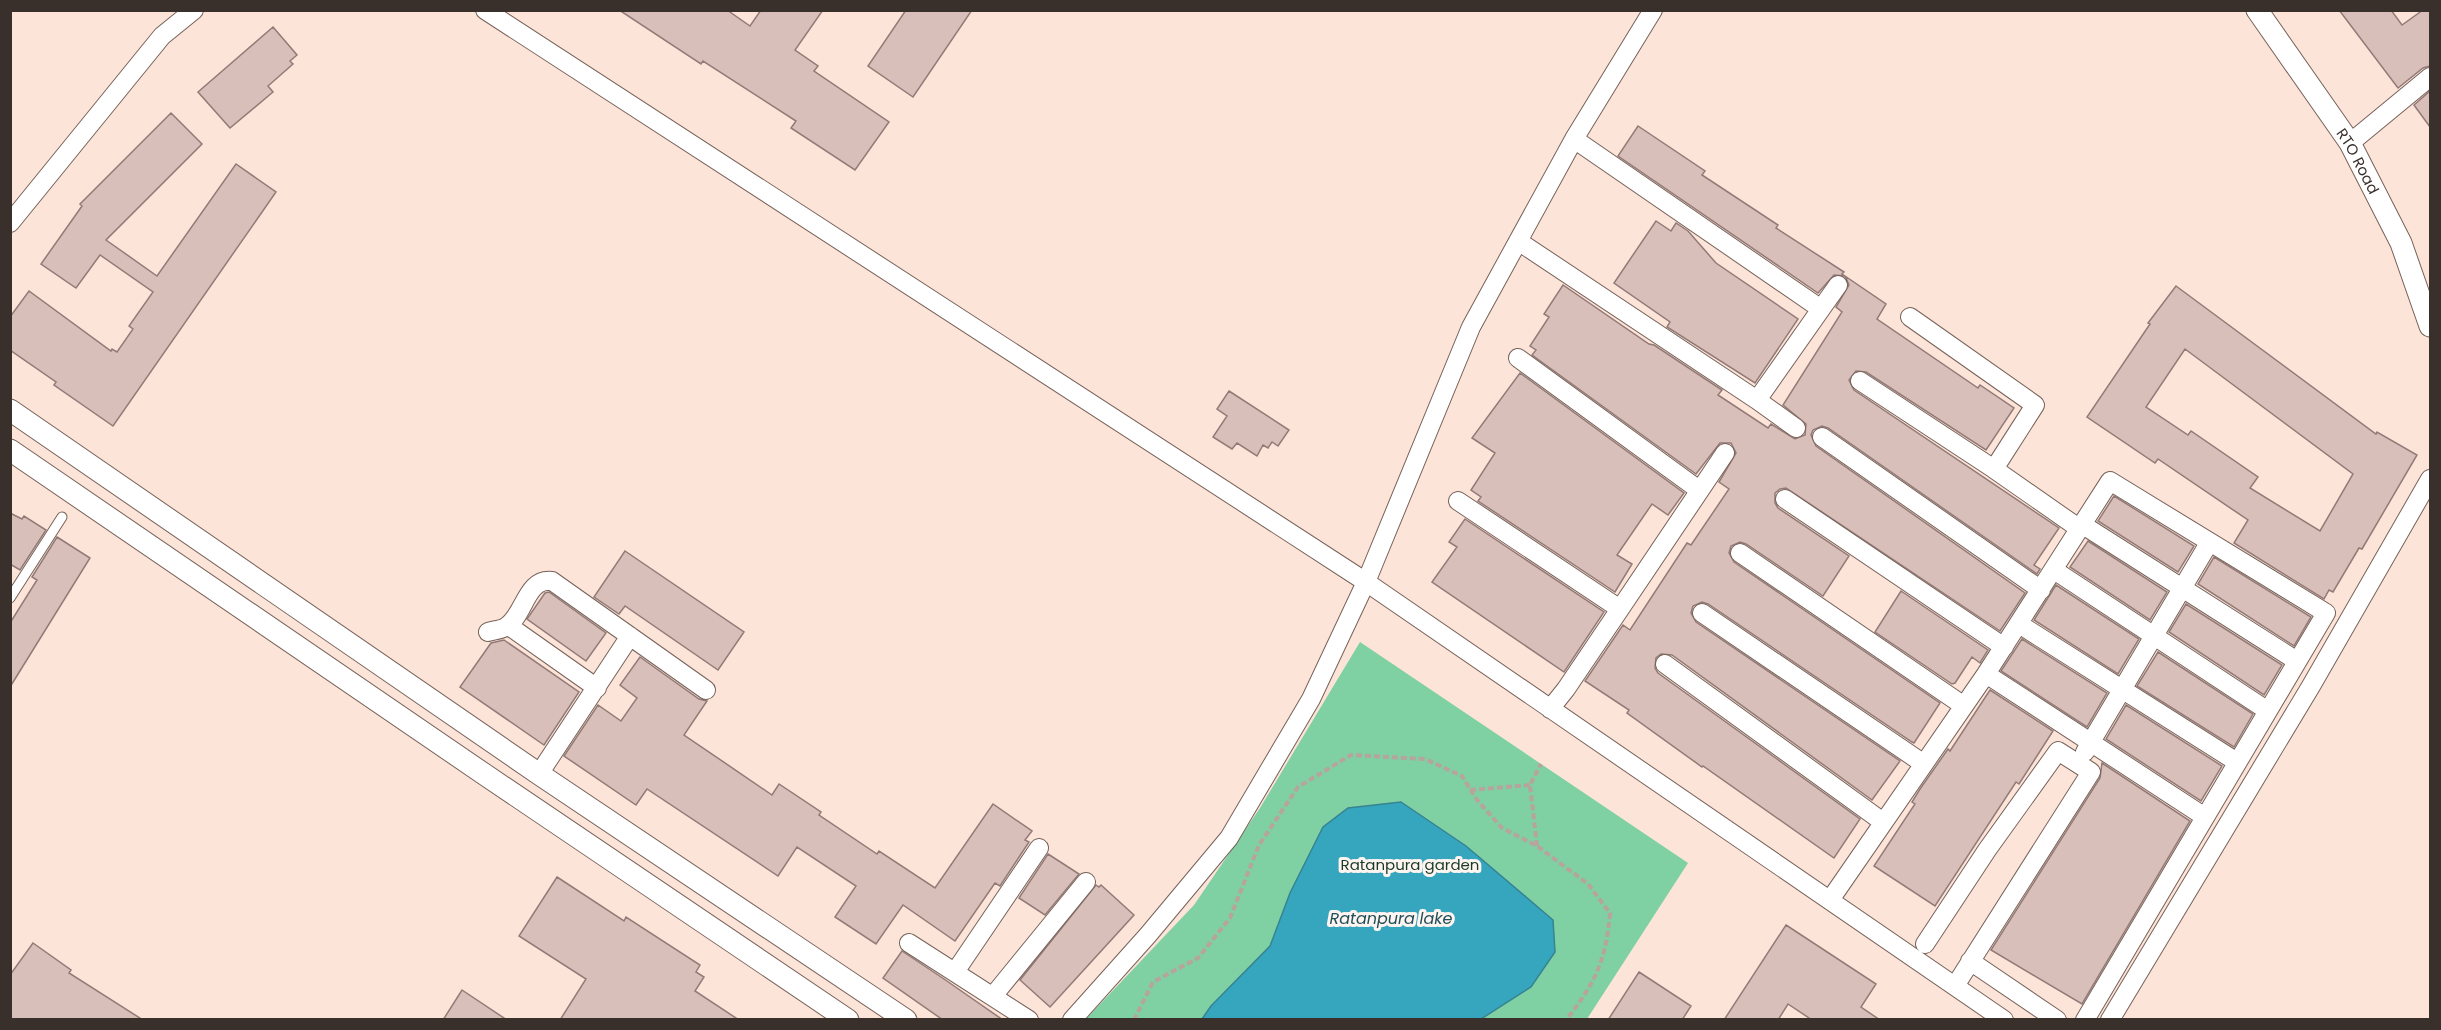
<svg xmlns="http://www.w3.org/2000/svg" width="2441" height="1030" font-family="Poppins,sans-serif">
<style>
.green{fill:#7fd0a2}
.water{fill:#36a6be;stroke:#378392;stroke-width:1.5}
.building{fill:#d9bfba;stroke:#927a76;stroke-width:1.5;fill-rule:evenodd}
.lines{fill:none;stroke-linecap:round;stroke-linejoin:round}
.service-casing{stroke:#776259;stroke-width:11}
.minor-casing{stroke:#776259;stroke-width:20}
.tertiary-casing{stroke:#776259;stroke-width:23}
.path{stroke:#b7a49c;stroke-width:4;stroke-dasharray:6 3;stroke-linecap:butt}
.service{stroke:#fff;stroke-width:9}
.minor{stroke:#fff;stroke-width:18}
.tertiary{stroke:#fff;stroke-width:21}
.labels{text-anchor:middle;dominant-baseline:central;stroke-width:6;stroke-linejoin:round;paint-order:stroke}
.street-label{font-size:15px;fill:#39302c;stroke:#fef4f0}
.park-label{font-size:15px;fill:#183b28;stroke:#fef4f0}
.water-label{font-size:16px;font-style:italic;fill:#204f5a;stroke:#fef4f0}
</style>
<rect width="100%" height="100%" fill="#fce4d9"/>
<path class="green" d="M 1360,642 L 1688,863 L 1587,1019 L 1085,1020 L 1194,905 L 1260,808 Z"/>
<path class="water" d="M 1401,802 L 1466,846 L 1553,920 L 1555,952 L 1531,987 L 1481,1019 L 1202,1019 L 1211,1006 L 1270,946 L 1290,893 L 1323,827 L 1348,808 Z"/>
<path class="building" d="M 619,10 L 727,10 L 750,26 L 761,10 L 823,10 L 795,50 L 818,66 L 814,71 L 889,122 L 855,170 L 791,128 L 796,121 L 703,61 L 701,64 Z
M 906,10 L 972,10 L 913,97 L 868,66 Z
M 2339,10 L 2391,10 L 2402,25 L 2423,10 L 2430,10 L 2430,66 L 2423,68 L 2398,88 Z
M 273,27 L 297,55 L 290,61 L 293,64 L 268,86 L 273,92 L 230,128 L 198,92 Z
M 2430,91 L 2430,127 L 2414,105 Z
M 171,113 L 202,144 L 106,240 L 157,276 L 236,164 L 276,192 L 113,426 L 54,385 L 56,382 L 10,350 L 10,317 L 29,291 L 111,351 L 112,349 L 117,352 L 133,329 L 129,326 L 153,292 L 100,255 L 76,288 L 41,264 L 82,206 L 80,204 Z
M 1638,126 L 1705,171 L 1702,175 L 1778,225 L 1776,228 L 1844,272 L 1842,274 L 1886,304 L 1877,319 L 1978,388 L 1980,385 L 2014,408 L 1986,450 L 1866,372 L 1856,371 L 1849,380 L 1854,390 L 2059,528 L 2034,565 L 2040,569 L 2037,574 L 1828,428 L 1822,426 L 1813,430 L 1811,435 L 1816,446 L 2025,593 L 2000,631 L 1786,488 L 1780,489 L 1775,493 L 1775,503 L 1778,508 L 1849,556 L 1823,596 L 1746,544 L 1740,542 L 1731,546 L 1729,553 L 1734,562 L 1940,703 L 1914,743 L 1912,742 L 1708,604 L 1702,602 L 1693,606 L 1691,613 L 1696,622 L 1900,761 L 1872,800 L 1672,655 L 1661,654 L 1656,658 L 1655,668 L 1658,673 L 1860,819 L 1834,858 L 1703,766 L 1702,767 L 1627,713 L 1629,710 L 1585,681 L 1623,625 L 1630,630 L 1687,543 L 1691,545 L 1729,489 L 1719,482 L 1736,453 L 1731,443 L 1720,443 L 1696,474 L 1532,355 L 1536,350 L 1530,346 L 1549,317 L 1544,314 L 1563,285 L 1649,344 L 1654,345 L 1722,390 L 1718,395 L 1768,428 L 1771,424 L 1795,439 L 1805,435 L 1806,424 L 1783,405 L 1842,312 L 1836,307 L 1849,285 L 1845,276 L 1834,275 L 1818,293 L 1618,156 Z
M 1656,221 L 1671,231 L 1676,223 L 1688,231 L 1716,263 L 1798,319 L 1755,383 L 1667,327 L 1670,322 L 1614,283 Z
M 2176,286 L 2376,434 L 2377,432 L 2417,455 L 2362,549 L 2359,548 L 2333,592 L 2329,590 L 2324,599 L 2234,543 L 2248,520 L 2158,459 L 2155,463 L 2087,417 L 2150,324 L 2148,323 ZM 2185,349 L 2353,474 L 2320,531 L 2250,488 L 2258,477 L 2191,431 L 2188,435 L 2146,407 Z
M 1520,373 L 1684,493 L 1668,515 L 1652,504 L 1617,555 L 1632,564 L 1615,592 L 1478,501 L 1481,497 L 1471,490 L 1495,453 L 1472,438 Z
M 1229,391 L 1289,430 L 1278,446 L 1272,442 L 1268,448 L 1263,445 L 1257,456 L 1237,443 L 1232,449 L 1213,437 L 1227,416 L 1217,409 Z
M 2114,496 L 2194,546 L 2178,572 L 2098,521 Z
M 10,513 L 22,519 L 24,516 L 46,530 L 20,570 L 10,564 Z
M 1465,519 L 1604,612 L 1564,672 L 1432,582 L 1457,547 L 1449,542 Z
M 57,537 L 90,558 L 10,687 L 10,623 L 37,580 L 32,577 Z
M 2088,541 L 2167,592 L 2150,620 L 2070,567 Z
M 625,551 L 744,632 L 718,670 L 625,606 L 619,614 L 594,597 Z
M 2214,557 L 2311,617 L 2294,646 L 2198,584 Z
M 2056,585 L 2139,639 L 2118,674 L 2034,620 Z
M 1901,591 L 1988,650 L 1980,663 L 1972,657 L 1955,683 L 1952,684 L 1875,632 Z
M 549,592 L 606,633 L 586,661 L 527,619 L 545,593 Z
M 2186,604 L 2282,665 L 2264,695 L 2169,632 Z
M 2022,639 L 2107,693 L 2087,727 L 2001,671 Z
M 504,640 L 579,692 L 544,745 L 460,687 L 491,643 Z
M 2158,652 L 2253,714 L 2234,747 L 2137,686 Z
M 640,657 L 699,699 L 707,701 L 684,735 L 772,795 L 779,784 L 821,812 L 819,815 L 877,854 L 879,851 L 935,888 L 993,804 L 1032,831 L 1025,840 L 1029,842 L 1000,886 L 995,883 L 955,941 L 903,905 L 876,944 L 835,917 L 856,886 L 797,847 L 778,876 L 647,789 L 636,805 L 564,756 L 598,705 L 621,721 L 637,698 L 620,685 Z
M 1990,690 L 2053,731 L 2019,784 L 2016,782 L 1935,906 L 1874,866 L 1915,804 L 1912,802 L 1920,789 L 1948,749 L 1950,751 Z
M 2126,705 L 2222,766 L 2201,801 L 2106,739 Z
M 2102,763 L 2190,821 L 2082,1004 L 1991,950 L 2100,778 Z
M 1048,854 L 1079,874 L 1045,915 L 1019,898 Z
M 557,877 L 624,921 L 626,917 L 700,965 L 696,972 L 704,977 L 695,991 L 739,1020 L 560,1020 L 586,979 L 519,936 Z
M 1096,885 L 1099,887 L 1101,885 L 1134,915 L 1050,1007 L 1020,980 Z
M 1786,925 L 1876,984 L 1861,1007 L 1880,1020 L 1812,1020 L 1788,1004 L 1778,1020 L 1724,1020 Z
M 33,943 L 71,970 L 69,973 L 143,1020 L 10,1020 L 10,975 Z
M 902,951 L 944,979 L 1003,1020 L 943,1020 L 883,978 Z
M 1639,972 L 1691,1006 L 1682,1020 L 1608,1020 Z
M 462,990 L 507,1020 L 443,1020 Z"/>
<g class="lines">
<g class="service-casing">
<path id="service" d="M 10,598 L 62,517"/>
</g>
<g class="minor-casing">
<path id="minor" d="M 485,10 L 1366,582 L 2004,1020
M 1574,139 L 1821,309 L 1838,285
M 2350,143 L 2430,77
M 10,223 L 162,36 L 194,10
M 1518,241 L 1757,400
M 1910,317 L 2035,405 L 1994,469 L 2080,529
M 1518,358 L 1699,490
M 1860,381 L 1994,469
M 1796,428 L 1757,400 L 1821,309
M 1822,437 L 2041,590
M 1785,499 L 2004,647
M 1458,501 L 1620,609 L 1725,453
M 2083,525 L 2297,661
M 1740,553 L 1964,706
M 2054,570 L 2268,711
M 1702,613 L 1924,764
M 2019,624 L 2237,762
M 509,626 L 597,688
M 488,632 C 494,630 502,630 507,626 C 525,614 526,578 552,581 L 706,690
M 1665,664 L 1883,822
M 1986,674 L 2205,817
M 1550,709 L 1566,689 L 1620,609
M 2085,752 L 2209,543
M 539,774 L 630,636
M 1830,900 L 1986,674 L 2110,481 L 2326,613 L 2085,1020
M 909,943 L 1029,1020
M 1925,944 L 1987,850 L 2058,751 L 2091,772 L 1955,986
M 1970,961 L 2057,1020
M 955,972 L 1039,848
M 993,996 L 1086,882
M 1072,1020 L 1148,935 L 1229,838 L 1311,699 L 1366,582 L 1471,327 L 1574,139 L 1653,10
M 2110,1020 L 2311,686 L 2430,479"/>
</g>
<g class="tertiary-casing">
<g id="tertiary">
<path id="s1" d="M 2257,10 L 2350,143 L 2401,243 L 2430,326"/>
<path d="M 10,410 L 539,774 L 906,1020"/>
<path d="M 10,450 L 484,774 L 848,1020"/>
</g>
</g>
<path class="path" d="M 1470,790 L 1530,785
M 1537,846 L 1530,785 L 1541,764
M 1134,1020 L 1153,982 L 1198,958 L 1230,918 L 1259,845 L 1298,787 L 1351,755 L 1425,759 L 1462,776 L 1477,800 L 1502,828 L 1537,846 L 1588,884 L 1610,913 C 1606,960 1596,982 1566,1020"/>
<use href="#service" class="service"/>
<use href="#minor" class="minor"/>
<use href="#tertiary" class="tertiary"/>
</g>
<g class="labels">
<g class="street-label">
<text stroke="none"><textPath href="#s1" startOffset="182">RTO Road</textPath></text>
</g>
<g class="park-label">
<text x="1410" y="864">Ratanpura garden</text>
</g>
<g class="water-label">
<text x="1391" y="918">Ratanpura lake</text>
</g>
</g>
<rect width="2441" height="1030" fill="none" stroke="#39302c" stroke-width="24"/>
</svg>
